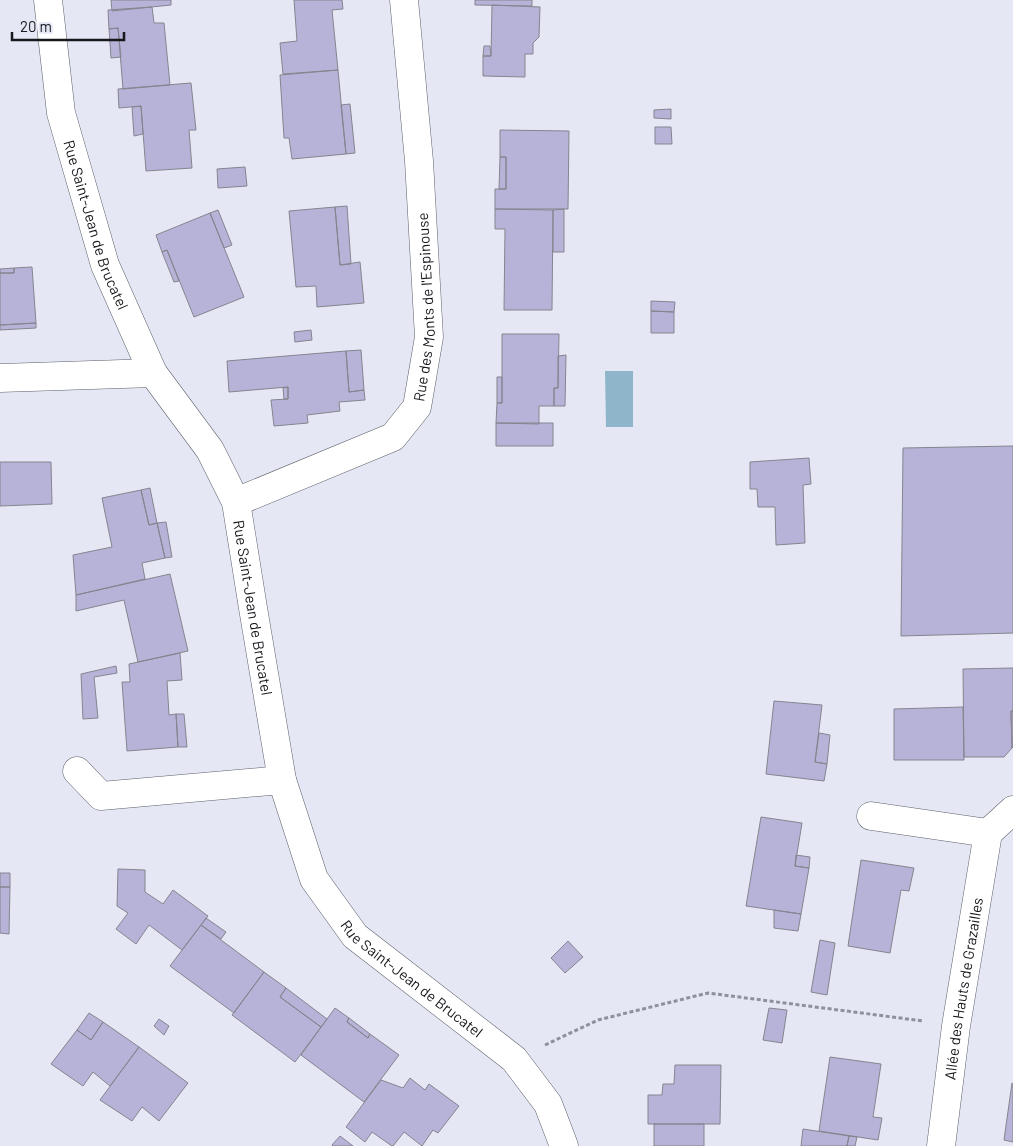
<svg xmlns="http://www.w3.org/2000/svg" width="1013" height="1146" font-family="Barlow,sans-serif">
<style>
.water{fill:#8fb5ca}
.building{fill:#b7b3d8;stroke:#85848f}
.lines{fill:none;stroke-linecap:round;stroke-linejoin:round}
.minor-casing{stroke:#5c606a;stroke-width:29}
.path{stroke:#8f919a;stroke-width:3;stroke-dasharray:4 2.5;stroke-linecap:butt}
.minor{stroke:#fff;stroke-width:28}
.labels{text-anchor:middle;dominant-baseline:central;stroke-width:4;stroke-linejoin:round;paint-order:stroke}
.street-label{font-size:15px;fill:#17181c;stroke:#e5e8f4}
</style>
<rect width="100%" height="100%" fill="#e5e8f4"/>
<path class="water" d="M 605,371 L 633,371 L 633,427 L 606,427 Z"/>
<path class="building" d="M 111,0 L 171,0 L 171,5 L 112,11 Z
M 294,0 L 342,0 L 343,9 L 332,10 L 338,70 L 283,74 L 280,43 L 297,41 Z
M 475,0 L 532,0 L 532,6 L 475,5 Z
M 492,5 L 540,7 L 539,37 L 533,43 L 533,54 L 525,54 L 525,77 L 483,76 L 483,56 L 491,56 Z
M 152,7 L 154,23 L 164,23 L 170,85 L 123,89 L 118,28 L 109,29 L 108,10 Z
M 118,28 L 121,57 L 111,58 L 109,29 Z
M 484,46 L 490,46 L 491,56 L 483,56 Z
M 338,70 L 346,154 L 292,159 L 289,138 L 284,138 L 280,75 Z
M 191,83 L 196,130 L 189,130 L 192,168 L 146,171 L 141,106 L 119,108 L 118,89 Z
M 350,104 L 355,153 L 346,154 L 341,105 Z
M 141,106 L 143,134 L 134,136 L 132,107 Z
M 671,109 L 671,119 L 654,118 L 654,110 Z
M 655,127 L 671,127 L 672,144 L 655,144 Z
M 500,130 L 569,131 L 568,209 L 495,209 L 495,189 L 506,189 L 506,157 L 500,157 Z
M 500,157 L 506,157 L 506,189 L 499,189 Z
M 245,167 L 247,186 L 218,188 L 217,169 Z
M 347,206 L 351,264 L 340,265 L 335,207 Z
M 335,207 L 340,265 L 360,262 L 364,303 L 317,307 L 316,286 L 296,287 L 289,211 Z
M 495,209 L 553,210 L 552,310 L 504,310 L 505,229 L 495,229 Z
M 564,209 L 564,252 L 553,252 L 553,210 Z
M 218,210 L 232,245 L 224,248 L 210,213 Z
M 210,213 L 244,297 L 194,317 L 167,250 L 162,252 L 156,235 Z
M 167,250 L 179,281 L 174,282 L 162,252 Z
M 32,267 L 36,323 L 0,325 L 0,273 L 14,273 L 14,268 Z
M 14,268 L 14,273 L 0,273 L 0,269 Z
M 651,301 L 675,302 L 674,312 L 651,311 Z
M 651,311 L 674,312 L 674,333 L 651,333 Z
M 36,323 L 36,328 L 0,330 L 0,325 Z
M 311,330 L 312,340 L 295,342 L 294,332 Z
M 502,334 L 559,334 L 558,388 L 554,388 L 554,406 L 539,406 L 539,424 L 496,423 L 497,403 L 502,403 Z
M 361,350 L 364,390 L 349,392 L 346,351 Z
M 346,351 L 349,392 L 364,390 L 365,400 L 339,402 L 340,411 L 307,415 L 308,423 L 274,426 L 271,400 L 288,399 L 288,387 L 229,392 L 227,361 Z
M 566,355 L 565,406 L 554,406 L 554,388 L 558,388 L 558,356 Z
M 497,377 L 502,377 L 502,403 L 497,403 Z
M 288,387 L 288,399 L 284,399 L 283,388 Z
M 496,423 L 553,423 L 553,446 L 496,446 Z
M 1013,446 L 1013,633 L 901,636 L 903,448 Z
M 809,458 L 811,484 L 803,485 L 805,543 L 776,545 L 775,507 L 758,507 L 757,489 L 750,489 L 750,462 Z
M 0,462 L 51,462 L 52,504 L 0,506 Z
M 150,488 L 157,523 L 149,525 L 141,490 Z
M 141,490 L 149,525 L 157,523 L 165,558 L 142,563 L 145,579 L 76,595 L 73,555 L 112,547 L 102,498 Z
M 166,522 L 172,557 L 165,558 L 157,523 Z
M 170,574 L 188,651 L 138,662 L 124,600 L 76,611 L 76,595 Z
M 180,653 L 182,680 L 167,681 L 169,715 L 176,714 L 178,747 L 127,751 L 122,682 L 130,682 L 129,664 Z
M 116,666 L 117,673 L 94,677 L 98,718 L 83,719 L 81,674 Z
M 1013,668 L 1013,711 L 1011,711 L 1012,748 L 1004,757 L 964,757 L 963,669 Z
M 774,701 L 822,705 L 815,762 L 827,764 L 824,781 L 766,774 Z
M 963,707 L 964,760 L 894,760 L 894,709 Z
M 1011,711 L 1013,711 L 1013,747 L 1012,748 Z
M 176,714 L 184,714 L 187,747 L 178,747 Z
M 819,733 L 830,735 L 827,764 L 815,762 Z
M 761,817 L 802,823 L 795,866 L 809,868 L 801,914 L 746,906 Z
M 796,855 L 810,857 L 809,868 L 795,866 Z
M 861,860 L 914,868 L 909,891 L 901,890 L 890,953 L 848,946 Z
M 118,869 L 145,870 L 145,892 L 163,904 L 173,890 L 208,916 L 182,950 L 149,925 L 136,944 L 116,929 L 128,913 L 117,906 Z
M 0,873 L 10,873 L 10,887 L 0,887 Z
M 0,887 L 10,887 L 9,934 L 0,933 Z
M 774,910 L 801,914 L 798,931 L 774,928 Z
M 206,918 L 226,932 L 221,939 L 201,925 Z
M 201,925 L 264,972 L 234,1013 L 170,966 Z
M 820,940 L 835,943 L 827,995 L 811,992 Z
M 568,941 L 583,957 L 565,973 L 551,958 Z
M 264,972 L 286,988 L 280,997 L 321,1027 L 295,1062 L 232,1015 Z
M 286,988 L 327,1019 L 321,1027 L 280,997 Z
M 335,1008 L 349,1018 L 347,1022 L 368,1038 L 370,1034 L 399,1055 L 364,1102 L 301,1055 Z
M 769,1008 L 787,1010 L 782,1043 L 763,1040 Z
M 89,1013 L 103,1022 L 91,1040 L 77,1030 Z
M 349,1018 L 370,1034 L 368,1038 L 347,1022 Z
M 159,1019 L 169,1026 L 164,1035 L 154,1026 Z
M 103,1022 L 139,1047 L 110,1086 L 93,1072 L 83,1086 L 51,1064 L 77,1030 L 91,1040 Z
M 139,1047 L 188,1083 L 159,1121 L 142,1107 L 132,1121 L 100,1100 Z
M 830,1057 L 881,1064 L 873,1117 L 882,1118 L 878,1140 L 819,1131 Z
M 675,1065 L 721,1065 L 720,1124 L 648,1124 L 648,1095 L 662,1095 L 663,1084 L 674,1084 Z
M 410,1078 L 425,1090 L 429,1084 L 459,1106 L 438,1133 L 433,1130 L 422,1146 L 404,1132 L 393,1146 L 392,1146 L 372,1132 L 365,1142 L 346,1127 L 381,1080 L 403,1088 Z
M 1012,1083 L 1013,1084 L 1013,1142 L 1004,1140 Z
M 654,1124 L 704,1124 L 704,1146 L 654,1146 Z
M 803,1129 L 849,1136 L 847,1146 L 801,1146 Z
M 340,1136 L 353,1146 L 333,1146 L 332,1145 Z
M 849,1136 L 857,1137 L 855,1146 L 847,1146 Z"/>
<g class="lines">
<g class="minor-casing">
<g id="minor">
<path id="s1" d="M 48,0 L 61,113 L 105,265 L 153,373 L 210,450 L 236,502 L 253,608 L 282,780 L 314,879 L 355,936 L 514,1059 L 548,1104 L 564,1146"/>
<path d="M 0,378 L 153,373"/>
<path id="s2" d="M 236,502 L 393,437 L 417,407 L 429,337 L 419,161 L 404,0"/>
<path d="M 77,771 L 101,796 L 282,780"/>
<path d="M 871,816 L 988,833"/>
<path id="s3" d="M 941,1146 L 956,1026 L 988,833 L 1013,810"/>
</g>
</g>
<path class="path" d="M 545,1045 L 598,1020 L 708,993 L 923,1021"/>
<use href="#minor" class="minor"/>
</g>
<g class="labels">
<g class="street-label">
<text stroke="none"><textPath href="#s1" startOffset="231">Rue Saint-Jean de Brucatel</textPath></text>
<text stroke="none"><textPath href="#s2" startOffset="309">Rue des Monts de l'Espinouse</textPath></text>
<text stroke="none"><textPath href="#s1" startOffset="651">Rue Saint-Jean de Brucatel</textPath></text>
<text stroke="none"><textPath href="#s1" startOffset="1071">Rue Saint-Jean de Brucatel</textPath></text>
<text stroke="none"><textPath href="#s3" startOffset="159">Allée des Hauts de Grazailles</textPath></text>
</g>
</g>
<path d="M12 32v8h112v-8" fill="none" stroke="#17181c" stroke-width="2.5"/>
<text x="20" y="32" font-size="15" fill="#17181c" stroke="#e5e8f4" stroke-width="4" paint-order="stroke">20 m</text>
</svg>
